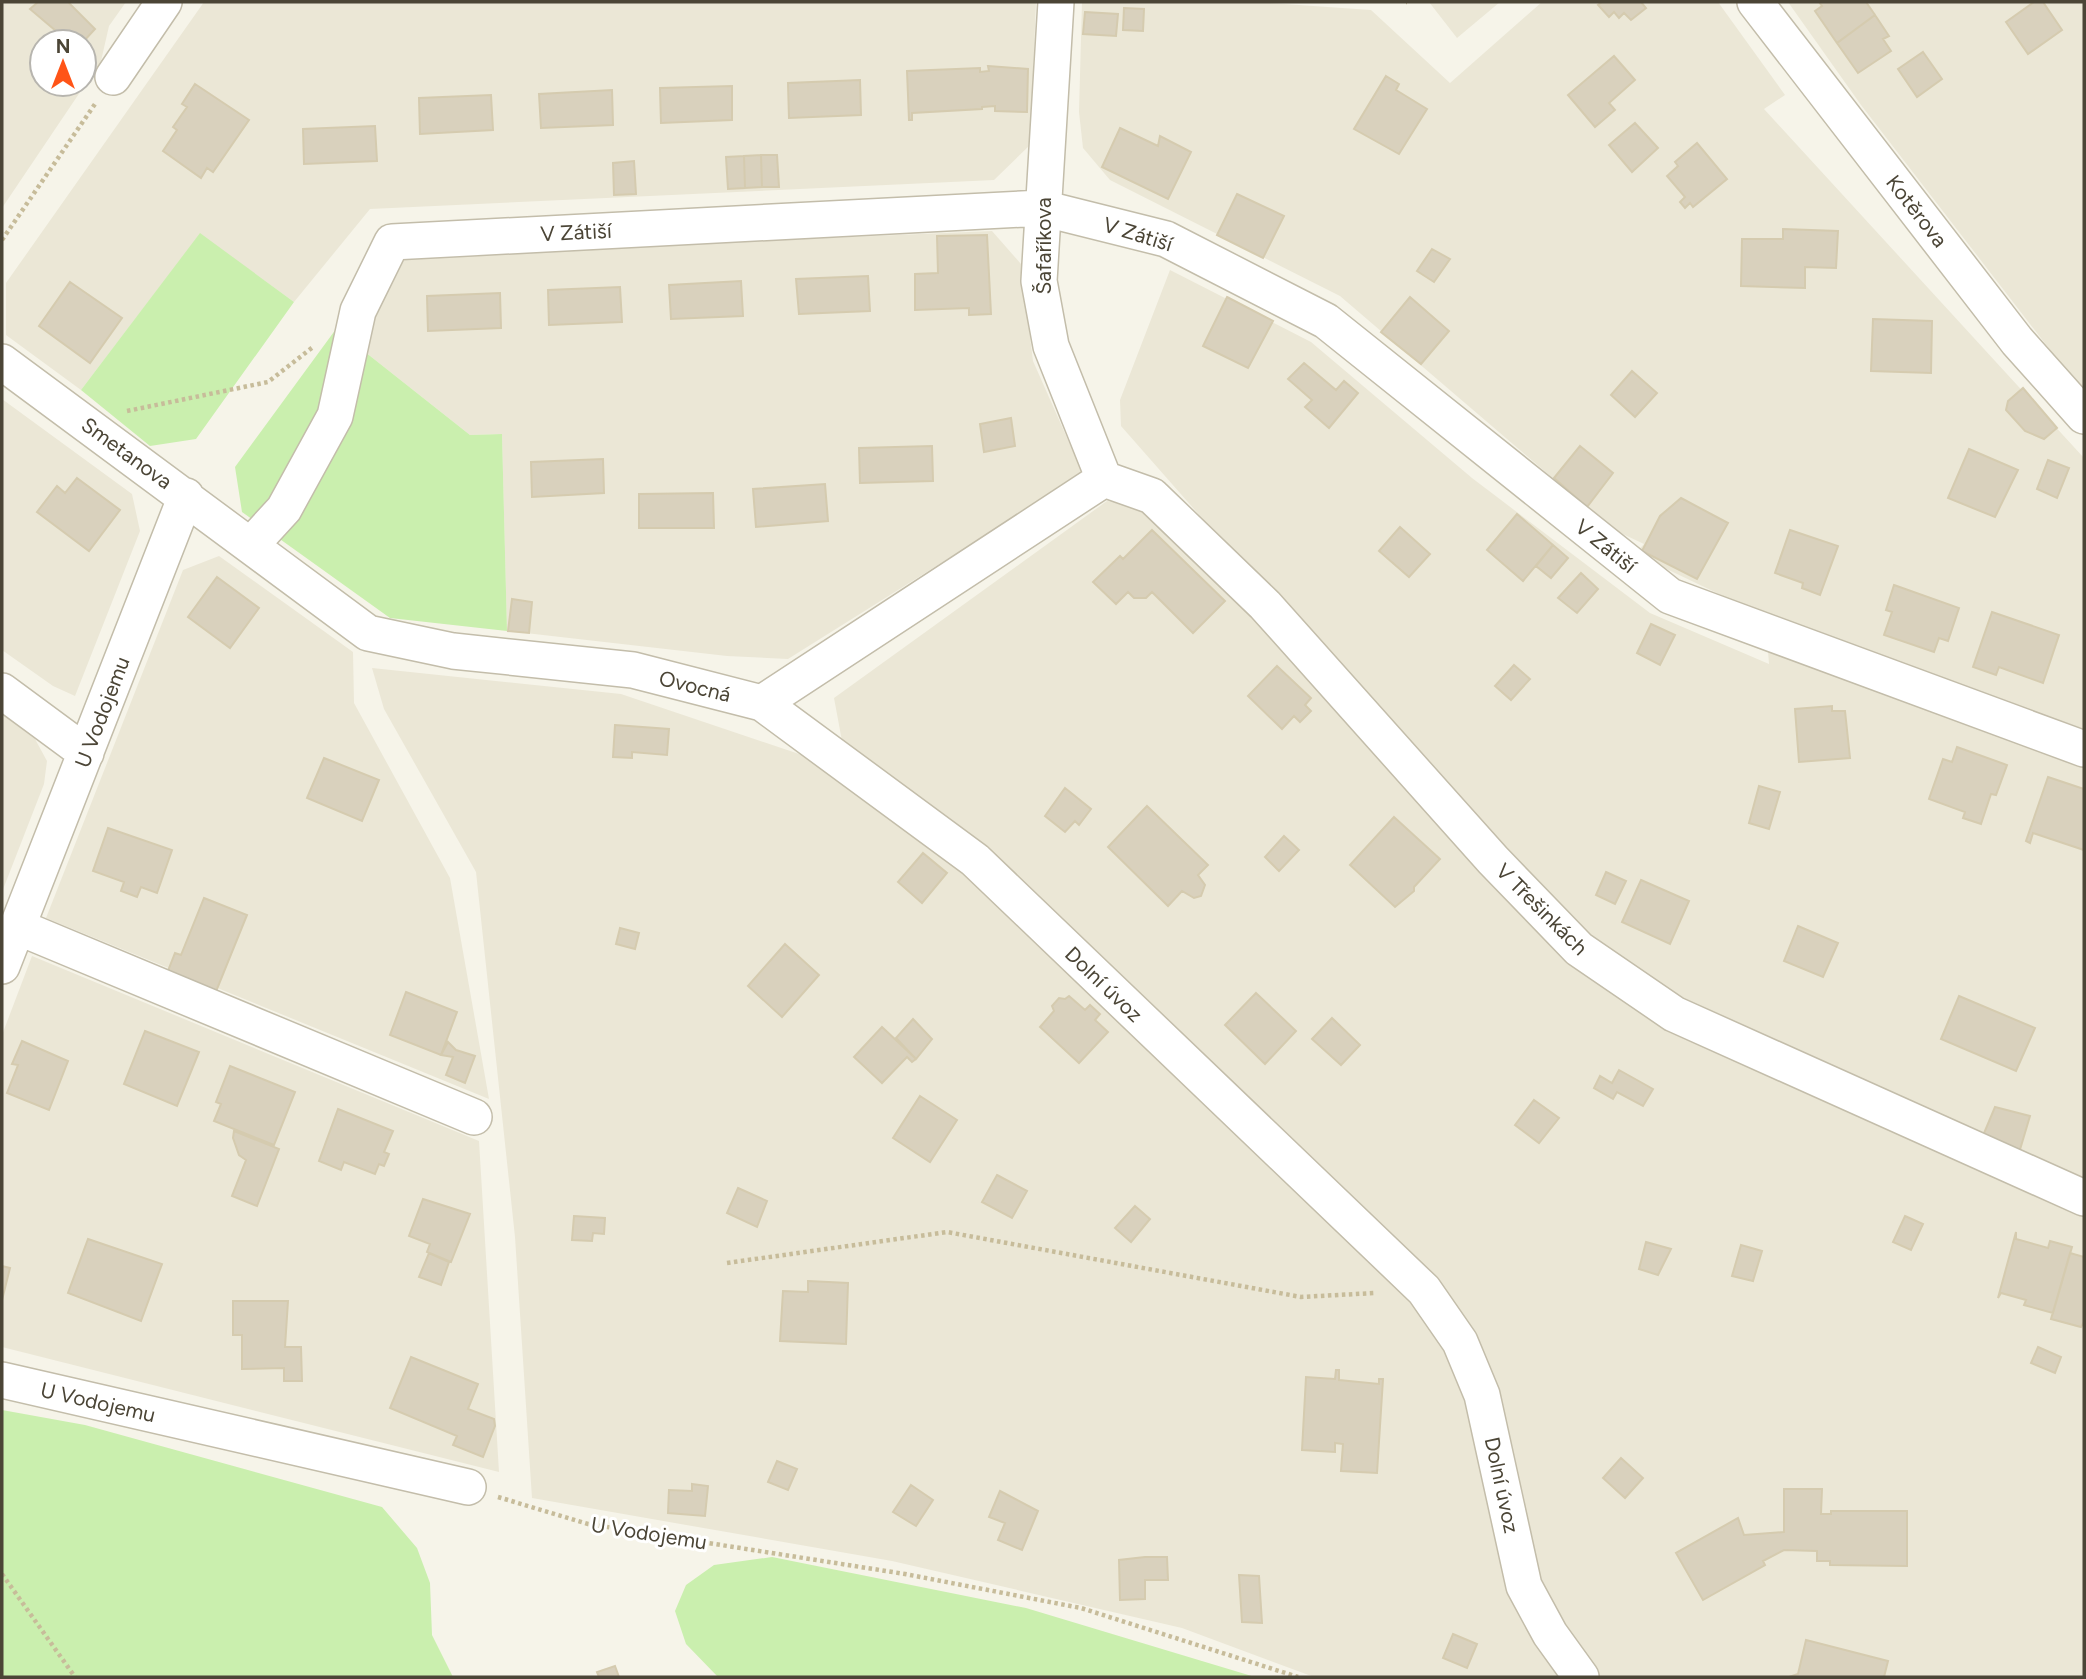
<svg xmlns="http://www.w3.org/2000/svg" width="2086" height="1679" font-family="Figtree,sans-serif">
<style>
.residential{fill:#ebe7d6;fill-rule:evenodd}
.green{fill:#caefae}
.building{fill:#d9d1bd;stroke:#d5cbaf;stroke-width:2}
.lines{fill:none;stroke-linecap:round;stroke-linejoin:round}
.minor-casing{stroke:#c3bdaa;stroke-width:38}
.path{stroke:#c7bc9a;stroke-width:4.5;stroke-dasharray:3.5 3.5;stroke-linecap:butt}
.minor{stroke:#fff;stroke-width:35}
.labels{text-anchor:middle;dominant-baseline:central;stroke-width:6;stroke-linejoin:round;paint-order:stroke}
.street-label{font-size:21px;fill:#4b4536;stroke:#fff}
</style>
<rect width="100%" height="100%" fill="#f6f4e9"/>
<path class="residential" d="M 2,2 L 126,2 L 109,26 L 101,61 L 2,208 ZM 42,42 L 84,42 L 84,84 L 42,84 Z
M 204,2 L 1036,2 L 1030,145 L 994,180 L 370,209 L 294,302 L 200,234 L 81,390 L 6,335 L 6,283 Z
M 1082,2 L 1257,2 L 1371,10 L 1450,83 L 1542,2 L 1718,2 L 1785,95 L 1764,109 L 2084,458 L 2084,729 L 1759,613 L 1635,554 L 1644,544 L 1612,529 L 1340,296 L 1110,180 L 1083,148 L 1079,112 Z
M 1429,2 L 1500,2 L 1457,38 Z
M 1788,2 L 2084,2 L 2084,394 L 1861,105 Z
M 992,231 L 1021,264 L 1033,361 L 1083,474 L 788,659 L 727,656 L 507,631 L 502,434 L 470,435 L 336,329 L 398,256 Z
M 1170,270 L 1311,342 L 1472,478 L 1650,613 L 1769,664 L 1768,651 L 2084,764 L 2084,1182 L 1613,968 L 1523,883 L 1121,426 L 1120,400 Z
M 2,399 L 132,494 L 140,531 L 75,696 L 53,686 L 2,650 Z
M 1107,501 L 1146,505 L 1257,611 L 1573,958 L 2084,1213 L 2084,1677 L 1314,1677 L 1182,1628 L 892,1561 L 532,1498 L 515,1237 L 476,872 L 384,709 L 372,668 L 621,694 L 811,758 L 842,741 L 834,698 Z
M 219,556 L 353,652 L 354,703 L 450,878 L 489,1099 L 46,918 L 183,570 Z
M 2,714 L 35,739 L 47,761 L 44,784 L 2,892 Z
M 32,956 L 479,1141 L 499,1472 L 2,1347 L 2,1035 Z"/>
<path class="green" d="M 200,233 L 294,302 L 196,439 L 150,446 L 81,390 Z
M 336,329 L 470,435 L 502,434 L 507,631 L 390,618 L 242,512 L 235,467 Z
M 2,1410 L 85,1425 L 382,1507 L 417,1548 L 430,1583 L 432,1635 L 453,1677 L 2,1677 Z
M 772,1557 L 1026,1608 L 1255,1677 L 718,1677 L 686,1644 L 675,1611 L 686,1585 L 714,1565 Z"/>
<path class="building" d="M 38,2 L 68,2 L 95,29 L 83,42 L 69,42 L 30,9 Z
M 1602,2 L 1641,2 L 1646,8 L 1631,20 L 1624,13 L 1619,18 L 1614,12 L 1609,17 L 1598,5 Z
M 1819,2 L 1866,2 L 1875,15 L 1837,43 L 1815,11 L 1822,6 Z
M 2034,2 L 2043,2 L 2062,30 L 2028,54 L 2006,22 Z
M 1124,8 L 1144,9 L 1143,31 L 1123,30 Z
M 1085,12 L 1118,14 L 1116,36 L 1083,34 Z
M 1875,15 L 1889,36 L 1883,39 L 1891,51 L 1858,73 L 1837,43 Z
M 1923,52 L 1942,79 L 1917,97 L 1898,69 Z
M 1614,56 L 1635,80 L 1609,103 L 1615,110 L 1595,127 L 1568,95 Z
M 988,66 L 1028,69 L 1027,112 L 995,111 L 995,106 L 982,107 L 982,109 L 912,113 L 912,120 L 909,120 L 907,71 L 980,68 L 980,72 L 989,71 Z
M 1386,76 L 1399,84 L 1396,90 L 1427,109 L 1399,154 L 1354,129 Z
M 860,80 L 861,115 L 789,118 L 788,83 Z
M 195,84 L 249,120 L 213,172 L 207,168 L 201,178 L 163,151 L 177,130 L 173,127 L 187,107 L 182,104 Z
M 732,86 L 732,120 L 661,123 L 660,88 Z
M 612,90 L 613,125 L 541,128 L 539,94 Z
M 491,95 L 493,130 L 420,134 L 419,98 Z
M 1635,123 L 1658,148 L 1632,172 L 1609,145 Z
M 375,126 L 377,161 L 304,164 L 303,129 Z
M 1120,128 L 1158,146 L 1160,136 L 1191,152 L 1168,199 L 1102,167 Z
M 1697,143 L 1727,179 L 1693,207 L 1690,203 L 1685,208 L 1680,202 L 1685,197 L 1667,176 L 1678,166 L 1675,162 Z
M 761,155 L 777,155 L 779,187 L 762,187 Z
M 761,155 L 762,187 L 745,188 L 744,156 Z
M 744,156 L 745,188 L 728,189 L 726,157 Z
M 634,161 L 636,194 L 614,195 L 613,163 Z
M 1237,194 L 1284,216 L 1263,258 L 1217,235 Z
M 1783,229 L 1838,231 L 1836,268 L 1805,267 L 1805,288 L 1741,286 L 1742,239 L 1783,239 Z
M 987,235 L 991,314 L 969,315 L 969,308 L 915,310 L 915,274 L 938,273 L 937,236 Z
M 1432,249 L 1450,259 L 1434,282 L 1417,271 Z
M 868,276 L 870,311 L 799,314 L 796,279 Z
M 741,281 L 743,316 L 671,319 L 669,285 Z
M 70,282 L 122,318 L 90,363 L 39,326 Z
M 620,287 L 622,322 L 549,325 L 548,290 Z
M 500,293 L 501,328 L 428,331 L 427,296 Z
M 1227,297 L 1273,321 L 1248,368 L 1203,346 Z
M 1410,297 L 1449,331 L 1421,364 L 1381,332 Z
M 1873,319 L 1932,321 L 1931,373 L 1871,371 Z
M 1304,363 L 1336,390 L 1344,381 L 1358,393 L 1329,428 L 1305,407 L 1312,400 L 1288,379 Z
M 1632,371 L 1657,393 L 1635,417 L 1611,395 Z
M 2023,388 L 2057,428 L 2044,439 L 2025,431 L 2006,410 L 2008,401 Z
M 1011,418 L 1015,446 L 984,452 L 980,424 Z
M 932,446 L 933,481 L 860,483 L 859,448 Z
M 1580,446 L 1613,473 L 1587,507 L 1554,478 Z
M 1969,449 L 2018,470 L 1995,517 L 1948,498 Z
M 603,459 L 604,493 L 532,497 L 531,462 Z
M 2048,460 L 2069,468 L 2057,498 L 2037,489 Z
M 77,478 L 120,510 L 89,551 L 37,512 L 57,486 L 65,493 Z
M 825,484 L 828,521 L 756,527 L 753,489 Z
M 713,493 L 714,528 L 639,528 L 639,494 Z
M 1681,498 L 1728,523 L 1697,579 L 1642,551 L 1660,516 Z
M 1517,514 L 1553,545 L 1523,581 L 1487,550 Z
M 1400,527 L 1430,554 L 1409,577 L 1379,551 Z
M 1152,530 L 1225,601 L 1193,633 L 1152,592 L 1146,598 L 1134,598 L 1128,592 L 1116,604 L 1093,582 L 1120,556 L 1123,559 Z
M 1790,530 L 1838,546 L 1820,595 L 1802,588 L 1803,583 L 1775,573 Z
M 1553,545 L 1568,558 L 1551,578 L 1536,566 Z
M 1581,573 L 1598,589 L 1577,613 L 1558,598 Z
M 217,577 L 259,608 L 230,648 L 188,617 Z
M 1894,585 L 1959,608 L 1948,641 L 1939,638 L 1934,652 L 1884,635 L 1892,612 L 1886,610 Z
M 512,599 L 532,602 L 529,633 L 508,631 Z
M 1992,612 L 2059,635 L 2043,683 L 1999,667 L 1996,675 L 1973,667 Z
M 1651,624 L 1675,635 L 1660,665 L 1637,653 Z
M 1514,665 L 1530,679 L 1511,700 L 1495,686 Z
M 1277,666 L 1311,698 L 1305,705 L 1311,711 L 1300,722 L 1294,716 L 1282,729 L 1248,696 Z
M 1832,706 L 1832,711 L 1845,711 L 1850,758 L 1799,762 L 1795,709 Z
M 615,725 L 669,729 L 667,755 L 632,752 L 632,758 L 613,757 Z
M 1957,747 L 2007,765 L 1996,795 L 1991,794 L 1981,824 L 1963,818 L 1965,812 L 1929,799 L 1943,759 L 1952,762 Z
M 324,758 L 379,780 L 362,821 L 307,798 Z
M 2048,777 L 2084,789 L 2084,850 L 2033,833 L 2030,843 L 2026,841 Z
M 1759,786 L 1780,792 L 1769,829 L 1749,823 Z
M 1065,788 L 1091,809 L 1079,825 L 1075,821 L 1065,832 L 1045,816 Z
M 1147,806 L 1208,865 L 1198,875 L 1205,885 L 1201,896 L 1194,898 L 1182,891 L 1168,906 L 1108,847 Z
M 1394,817 L 1440,859 L 1414,887 L 1414,891 L 1395,907 L 1350,865 Z
M 108,828 L 172,850 L 157,893 L 141,887 L 137,897 L 121,891 L 124,882 L 93,871 Z
M 1284,836 L 1299,850 L 1279,871 L 1265,857 Z
M 923,853 L 947,873 L 922,903 L 898,882 Z
M 1606,872 L 1626,881 L 1615,904 L 1596,895 Z
M 1641,880 L 1689,901 L 1670,944 L 1622,922 Z
M 204,898 L 247,915 L 215,994 L 166,976 L 175,953 L 181,955 Z
M 1798,926 L 1838,943 L 1823,977 L 1784,961 Z
M 620,928 L 639,933 L 635,949 L 616,944 Z
M 785,944 L 819,975 L 782,1017 L 748,986 Z
M 406,992 L 457,1012 L 441,1055 L 390,1035 Z
M 1256,993 L 1296,1031 L 1265,1064 L 1225,1025 Z
M 1069,996 L 1085,1010 L 1090,1005 L 1100,1014 L 1095,1020 L 1108,1032 L 1079,1063 L 1040,1027 L 1054,1011 L 1052,1006 L 1059,998 L 1065,999 Z
M 1959,996 L 2035,1028 L 2016,1071 L 1941,1039 Z
M 1332,1018 L 1360,1045 L 1341,1065 L 1312,1039 Z
M 913,1019 L 932,1039 L 916,1059 L 896,1038 Z
M 882,1027 L 916,1059 L 912,1062 L 907,1057 L 882,1083 L 854,1057 Z
M 145,1031 L 199,1052 L 177,1106 L 124,1084 Z
M 22,1041 L 68,1061 L 49,1110 L 7,1093 L 18,1065 L 12,1064 Z
M 448,1042 L 456,1050 L 475,1056 L 465,1083 L 446,1075 L 453,1057 L 441,1055 Z
M 230,1066 L 295,1092 L 274,1145 L 214,1121 L 221,1104 L 216,1102 Z
M 1619,1070 L 1653,1089 L 1643,1106 L 1617,1092 L 1613,1099 L 1594,1088 L 1600,1076 L 1612,1083 Z
M 920,1096 L 957,1120 L 930,1162 L 893,1138 Z
M 1534,1100 L 1559,1118 L 1539,1143 L 1515,1125 Z
M 1995,1107 L 2030,1116 L 2019,1153 L 1982,1138 Z
M 338,1109 L 393,1131 L 384,1152 L 389,1154 L 384,1166 L 379,1164 L 375,1174 L 344,1162 L 341,1170 L 319,1161 Z
M 234,1131 L 279,1149 L 257,1206 L 232,1196 L 246,1160 L 239,1155 L 233,1138 Z
M 997,1175 L 1027,1191 L 1012,1218 L 982,1202 Z
M 738,1188 L 767,1201 L 757,1227 L 727,1213 Z
M 423,1199 L 470,1214 L 451,1262 L 427,1252 L 430,1244 L 409,1236 Z
M 1135,1206 L 1150,1219 L 1131,1242 L 1115,1228 Z
M 574,1216 L 605,1218 L 604,1234 L 593,1233 L 592,1241 L 572,1240 Z
M 1905,1216 L 1923,1224 L 1911,1250 L 1893,1242 Z
M 2016,1232 L 2016,1239 L 2048,1248 L 2050,1241 L 2072,1247 L 2053,1313 L 2024,1305 L 2026,1300 L 2001,1293 L 1998,1298 Z
M 88,1239 L 162,1264 L 141,1321 L 68,1293 Z
M 1646,1242 L 1671,1249 L 1658,1275 L 1639,1269 Z
M 1741,1245 L 1762,1251 L 1753,1281 L 1732,1276 Z
M 429,1253 L 449,1262 L 441,1285 L 419,1277 Z
M 2070,1253 L 2084,1257 L 2084,1322 L 2081,1327 L 2051,1319 Z
M 2,1266 L 10,1268 L 2,1300 Z
M 808,1281 L 848,1283 L 846,1344 L 780,1341 L 783,1291 L 808,1292 Z
M 233,1301 L 288,1301 L 285,1347 L 301,1347 L 302,1381 L 284,1381 L 284,1368 L 242,1369 L 242,1335 L 233,1335 Z
M 2038,1347 L 2061,1357 L 2055,1373 L 2031,1363 Z
M 411,1357 L 478,1384 L 468,1409 L 494,1419 L 495,1426 L 483,1457 L 453,1445 L 457,1436 L 390,1408 Z
M 1336,1370 L 1339,1370 L 1339,1380 L 1379,1384 L 1379,1379 L 1383,1379 L 1377,1473 L 1341,1471 L 1343,1444 L 1335,1443 L 1335,1452 L 1302,1450 L 1306,1377 L 1335,1379 Z
M 1621,1458 L 1643,1478 L 1625,1498 L 1603,1478 Z
M 777,1461 L 797,1469 L 788,1490 L 768,1482 Z
M 692,1484 L 708,1486 L 705,1516 L 668,1513 L 669,1490 L 692,1491 Z
M 911,1485 L 933,1500 L 916,1526 L 893,1512 Z
M 1784,1489 L 1822,1489 L 1821,1514 L 1831,1514 L 1831,1511 L 1907,1511 L 1907,1566 L 1830,1565 L 1830,1561 L 1817,1561 L 1817,1551 L 1784,1550 L 1763,1561 L 1765,1565 L 1703,1600 L 1676,1553 L 1738,1518 L 1744,1535 L 1784,1532 Z
M 1000,1491 L 1038,1511 L 1022,1550 L 998,1540 L 1005,1523 L 989,1517 Z
M 1145,1557 L 1167,1557 L 1168,1580 L 1145,1580 L 1145,1599 L 1120,1600 L 1119,1560 Z
M 1239,1575 L 1259,1576 L 1262,1623 L 1242,1622 Z
M 1453,1634 L 1477,1644 L 1467,1668 L 1443,1658 Z
M 1806,1640 L 1888,1661 L 1884,1677 L 1789,1677 L 1798,1674 Z
M 615,1666 L 619,1677 L 599,1677 L 597,1672 Z"/>
<g class="lines">
<g class="minor-casing">
<path id="minor" d="M 1056,2 L 1039,281 L 1051,346 L 1104,479
M 1755,2 L 2017,341 L 2084,416
M 113,77 L 164,2
M 2,362 L 368,633 L 453,651 L 633,670 L 762,703 L 1104,479
M 1104,479 L 1152,496 L 1265,605 L 1493,860 L 1579,949 L 1674,1014 L 2084,1198
M 251,545 L 284,509 L 335,416 L 358,311 L 392,242 L 1042,208 L 1166,239 L 1326,321 L 1670,596 L 2084,749
M 2,691 L 86,753
M 762,703 L 975,860 L 1424,1290 L 1460,1342 L 1482,1395 L 1524,1586 L 1550,1634 L 1581,1677
M 18,927 L 474,1117
M 2,966 L 186,496
M 2,1380 L 468,1487"/>
</g>
<path class="path" d="M 1406,2 L 1407,2
M 2,240 L 95,104
M 127,411 L 268,382 L 313,347
M 727,1263 L 947,1232 L 1301,1297 L 1375,1293
M 498,1497 L 588,1524 L 905,1574 L 1081,1608 L 1298,1677
M 2,1574 L 75,1677"/>
<use href="#minor" class="minor"/>
</g>
<g class="labels">
<g class="street-label">
<text transform="translate(1917 211) rotate(52)">Kotěrova</text>
<text transform="translate(576 232) rotate(-3)">V Zátiší</text>
<text transform="translate(1138 234) rotate(17)">V Zátiší</text>
<text transform="translate(1043 246) rotate(-90)">Šafaříkova</text>
<text transform="translate(127 453) rotate(36)">Smetanova</text>
<text transform="translate(1606 546) rotate(39)">V Zátiší</text>
<text transform="translate(695 686) rotate(14)">Ovocná</text>
<text transform="translate(102 712) rotate(-69)">U Vodojemu</text>
<text transform="translate(1542 909) rotate(45)">V Třešinkách</text>
<text transform="translate(1104 984) rotate(44)">Dolní úvoz</text>
<text transform="translate(98 1402) rotate(13)">U Vodojemu</text>
<text transform="translate(1502 1485) rotate(78)">Dolní úvoz</text>
<text transform="translate(649 1533) rotate(9)">U Vodojemu</text>
</g>
</g>
<rect width="2086" height="1679" fill="none" stroke="#4b4536" stroke-width="7"/>
<g transform="translate(63 63)"><circle r="33" fill="#ffffff" stroke="#b7b5af" stroke-width="2"/>
<path d="M0-5L12 26L0 18L-12 26Z" fill="#ff5417"/>
<text y="-10" font-size="19" font-weight="bold" text-anchor="middle" fill="#4b4536">N</text>
</g>
</svg>
